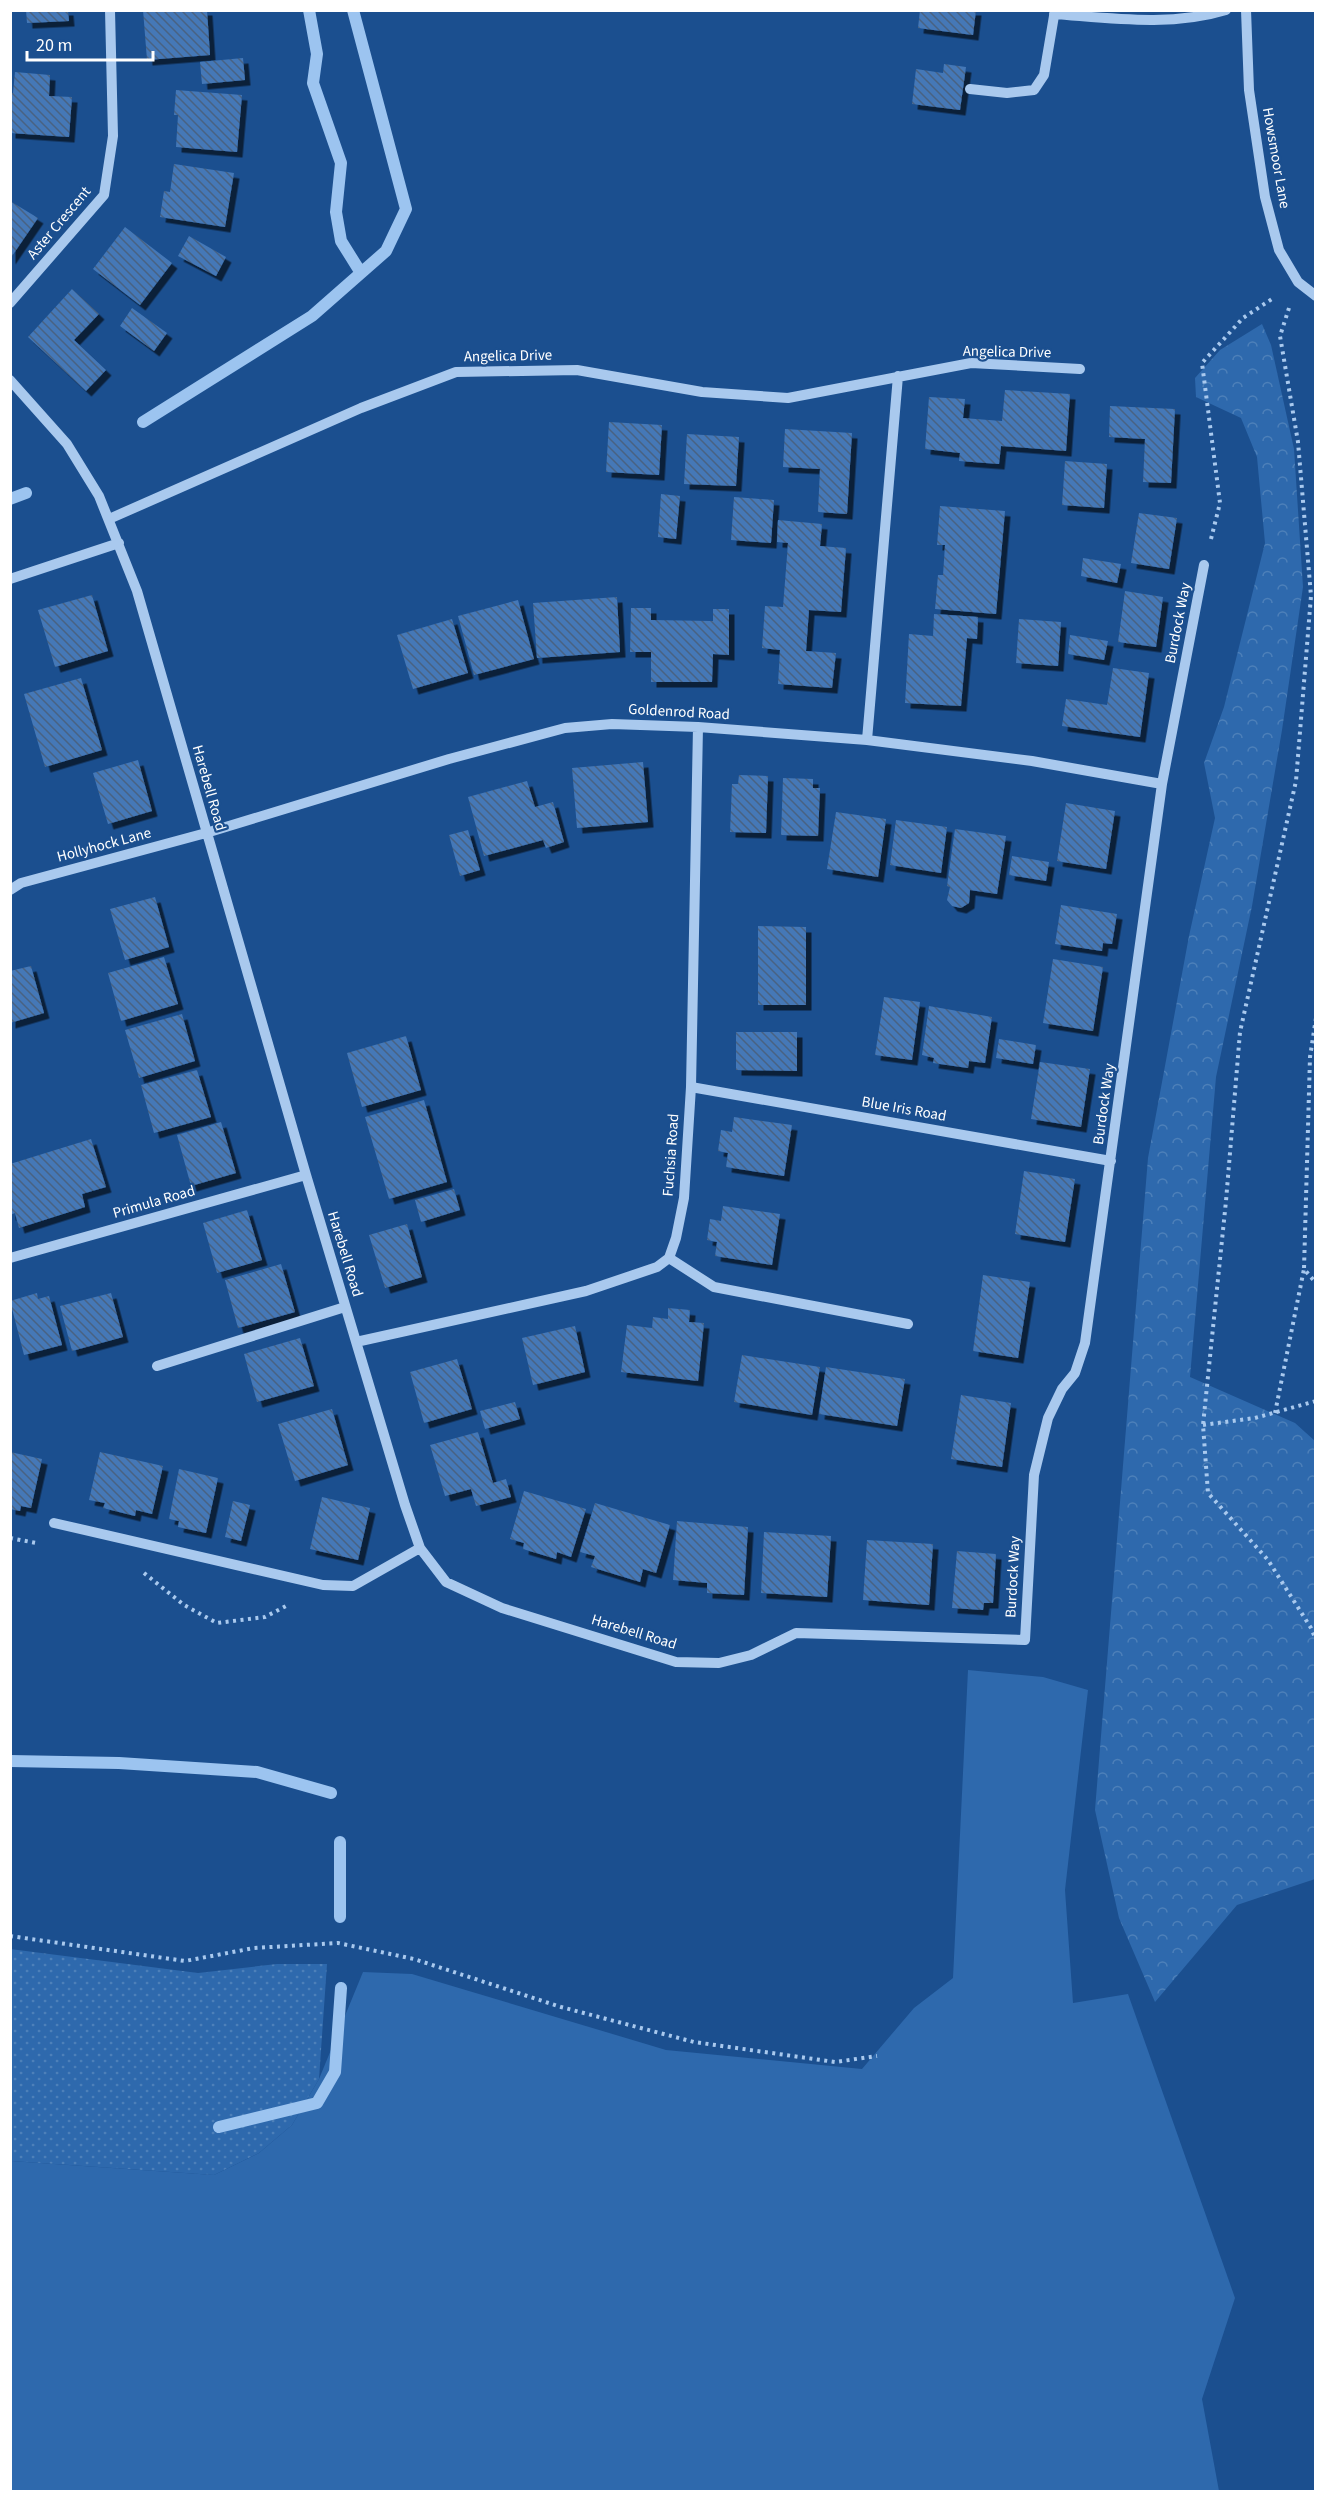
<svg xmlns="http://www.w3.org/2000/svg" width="1326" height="2502" font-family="'Source Sans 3',sans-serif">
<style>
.forest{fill:url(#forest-crowns)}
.park{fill:url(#park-dots)}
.garden{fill:#2e69ad}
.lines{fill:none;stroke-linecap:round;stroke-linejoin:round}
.stream{stroke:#9cc4f0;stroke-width:12}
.building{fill:url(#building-back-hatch);filter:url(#shadow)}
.path{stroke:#a9c9ee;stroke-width:4;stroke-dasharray:3 4.5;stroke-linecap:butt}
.minor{stroke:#a9c9ee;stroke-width:10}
.labels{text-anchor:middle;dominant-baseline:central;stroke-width:4.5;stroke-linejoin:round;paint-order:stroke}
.street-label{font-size:15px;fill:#fff;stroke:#1b4f8f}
</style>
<defs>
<pattern id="forest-crowns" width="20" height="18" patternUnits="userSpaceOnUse" patternTransform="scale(1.5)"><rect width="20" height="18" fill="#2e69ad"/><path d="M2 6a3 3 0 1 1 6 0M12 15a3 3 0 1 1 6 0" fill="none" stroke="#4d80b9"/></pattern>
<pattern id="park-dots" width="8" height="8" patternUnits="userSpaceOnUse" patternTransform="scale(1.5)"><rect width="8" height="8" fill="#2e69ad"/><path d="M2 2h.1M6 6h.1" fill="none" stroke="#4d80b9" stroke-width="1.8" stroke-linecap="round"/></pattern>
<pattern id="building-back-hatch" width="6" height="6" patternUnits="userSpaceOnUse" patternTransform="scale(1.5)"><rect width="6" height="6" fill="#4478b7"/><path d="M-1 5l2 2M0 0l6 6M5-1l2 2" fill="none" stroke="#486282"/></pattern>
<filter id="shadow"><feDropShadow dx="5.5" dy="5.5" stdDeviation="0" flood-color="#0009"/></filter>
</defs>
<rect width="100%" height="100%" fill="#1b4f8f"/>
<path class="forest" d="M 1262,324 L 1271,345 L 1294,449 L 1303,587 L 1282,730 L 1252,906 L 1216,1077 L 1190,1377 L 1295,1423 L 1315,1441 L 1315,1879 L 1237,1905 L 1155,2002 L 1119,1918 L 1095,1810 L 1148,1158 L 1189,936 L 1215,818 L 1204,763 L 1224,707 L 1265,543 L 1257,457 L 1241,418 L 1196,397 L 1195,378 L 1220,350 Z"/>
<path class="park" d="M 10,1949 L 198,1973 L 277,1964 L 327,1964 L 319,2079 L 292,2125 L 259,2153 L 214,2175 L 11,2161 Z"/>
<path class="garden" d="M 968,1670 L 1043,1677 L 1088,1690 L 1065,1890 L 1073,2003 L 1128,1994 L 1235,2298 L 1202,2399 L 1219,2491 L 11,2491 L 11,2161 L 214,2175 L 259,2153 L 292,2125 L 319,2079 L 363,1972 L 412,1974 L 666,2050 L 862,2069 L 914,2008 L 953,1978 Z"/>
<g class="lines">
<path class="stream" d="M 309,10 L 317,54 L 313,83 L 341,163 L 336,212 L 341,241 L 361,273
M 143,422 L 312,316 L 386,251 L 406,209 L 353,10
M 10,499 L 26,493
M 10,1761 L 119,1763 L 257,1772 L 331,1793
M 340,1917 L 340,1842
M 219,2127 L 317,2103 L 335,2072 L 341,1988"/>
</g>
<path class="building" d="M 26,10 L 68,10 L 69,21 L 27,23 Z
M 143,10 L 207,10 L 210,55 L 147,60 Z
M 920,10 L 976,10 L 973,35 L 918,28 Z
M 243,58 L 245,80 L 202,84 L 200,62 Z
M 944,64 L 966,67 L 960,110 L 912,104 L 916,69 L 943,73 Z
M 15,72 L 50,75 L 49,96 L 72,97 L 69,137 L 10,133 L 10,93 L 13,93 Z
M 176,90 L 242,95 L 237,152 L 176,147 L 178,115 L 174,115 Z
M 174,164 L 234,173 L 225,227 L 160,217 L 164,191 L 170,192 Z
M 10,201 L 38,218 L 10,259 Z
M 125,227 L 172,263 L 140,305 L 93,269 Z
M 189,236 L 226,257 L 216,276 L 178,256 Z
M 72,289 L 99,314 L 74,340 L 106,370 L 86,391 L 28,337 Z
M 132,308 L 167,333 L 154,351 L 120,326 Z
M 1005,390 L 1070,394 L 1066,451 L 1001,446 L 999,464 L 959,461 L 960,453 L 925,449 L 929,397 L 965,399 L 963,418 L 1002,421 Z
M 1110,406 L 1175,409 L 1171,483 L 1143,482 L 1145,439 L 1109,437 Z
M 609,422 L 662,425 L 659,475 L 606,472 Z
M 785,429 L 852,433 L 847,514 L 818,512 L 820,469 L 783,467 Z
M 687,434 L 739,437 L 736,486 L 684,484 Z
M 1065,461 L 1107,464 L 1104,508 L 1062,505 Z
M 661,494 L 680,496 L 676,539 L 658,537 Z
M 734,497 L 774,500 L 771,543 L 731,540 Z
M 940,506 L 1005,511 L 996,614 L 935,609 L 938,575 L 943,575 L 945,545 L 937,545 Z
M 1139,513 L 1177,518 L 1169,569 L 1131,563 Z
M 778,520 L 822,524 L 820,546 L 846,548 L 841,612 L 809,610 L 806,651 L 836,653 L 832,688 L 778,684 L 780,650 L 762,648 L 765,606 L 783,607 L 788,543 L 777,542 Z
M 1083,558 L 1121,564 L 1117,583 L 1081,576 Z
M 1125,591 L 1163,597 L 1156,647 L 1118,642 Z
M 92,595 L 108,651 L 55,667 L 38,610 Z
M 617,597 L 620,652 L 537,658 L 533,603 Z
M 518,600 L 534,659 L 474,675 L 458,616 Z
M 631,608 L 651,608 L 651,620 L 713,621 L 713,609 L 729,609 L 729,655 L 713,654 L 712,682 L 651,682 L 651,652 L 630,652 Z
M 934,614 L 978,617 L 977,639 L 967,638 L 961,706 L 905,703 L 909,634 L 933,636 Z
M 452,619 L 468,673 L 413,689 L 397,635 Z
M 1019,619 L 1061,622 L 1058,666 L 1016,663 Z
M 1070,635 L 1108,641 L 1104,660 L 1068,654 Z
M 1113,668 L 1149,673 L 1140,737 L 1062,726 L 1066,699 L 1107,705 Z
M 81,678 L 102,750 L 45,767 L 24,694 Z
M 138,760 L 152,811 L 108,824 L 93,773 Z
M 643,762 L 648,822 L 577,828 L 572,768 Z
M 739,775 L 768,776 L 766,833 L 730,832 L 732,784 L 738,784 Z
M 783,778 L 813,779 L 813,788 L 820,788 L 818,836 L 781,835 Z
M 527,781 L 535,807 L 553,802 L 564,842 L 546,848 L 543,840 L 484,856 L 468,797 Z
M 1066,803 L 1115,811 L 1106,869 L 1057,861 Z
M 836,812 L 886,819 L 878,877 L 827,869 Z
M 896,820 L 947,827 L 941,873 L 890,865 Z
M 955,829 L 1006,836 L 997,894 L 970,890 L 969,903 L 961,908 L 952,906 L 947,900 L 950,887 L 947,886 Z
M 468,830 L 480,870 L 460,876 L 449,835 Z
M 1012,856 L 1049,862 L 1046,881 L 1009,875 Z
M 155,897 L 169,947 L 125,960 L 110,909 Z
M 1061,905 L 1117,914 L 1112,944 L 1103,943 L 1102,951 L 1055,944 Z
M 758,926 L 806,927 L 806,1005 L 758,1005 Z
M 164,957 L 178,1004 L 121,1021 L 108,973 Z
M 1053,959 L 1103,967 L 1093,1031 L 1043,1023 Z
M 31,966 L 44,1013 L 10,1023 L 10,971 Z
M 884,997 L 920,1002 L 912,1060 L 875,1055 Z
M 929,1006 L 992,1017 L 985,1063 L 969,1061 L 968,1068 L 933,1063 L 934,1058 L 922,1055 Z
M 182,1014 L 195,1061 L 139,1078 L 125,1030 Z
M 736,1032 L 797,1032 L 797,1071 L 736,1070 Z
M 406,1036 L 421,1090 L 362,1107 L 347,1053 Z
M 999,1039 L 1036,1045 L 1033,1064 L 996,1058 Z
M 1040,1062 L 1090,1069 L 1081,1127 L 1031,1119 Z
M 197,1070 L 211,1117 L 154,1133 L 141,1085 Z
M 424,1100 L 447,1182 L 389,1199 L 365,1117 Z
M 734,1117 L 792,1125 L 784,1176 L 726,1167 L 728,1153 L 718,1151 L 721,1130 L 732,1132 Z
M 221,1122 L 236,1173 L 191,1186 L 177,1135 Z
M 91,1139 L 106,1187 L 82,1194 L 85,1207 L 19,1228 L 15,1213 L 10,1215 L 10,1164 Z
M 1024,1171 L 1075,1179 L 1065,1242 L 1015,1234 Z
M 454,1189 L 460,1210 L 421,1222 L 415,1200 Z
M 723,1206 L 780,1214 L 772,1265 L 715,1256 L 717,1242 L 707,1240 L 710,1219 L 721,1221 Z
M 247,1210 L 262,1260 L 217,1273 L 203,1223 Z
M 407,1224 L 422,1277 L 385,1288 L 369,1235 Z
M 281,1264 L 295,1312 L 238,1328 L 225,1280 Z
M 983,1275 L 1030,1282 L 1018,1358 L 973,1351 Z
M 37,1293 L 38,1299 L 49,1296 L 62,1345 L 24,1355 L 10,1301 Z
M 111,1293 L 123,1337 L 72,1351 L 60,1306 Z
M 668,1308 L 690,1310 L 689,1322 L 704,1323 L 698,1381 L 621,1372 L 627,1325 L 652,1328 L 653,1317 L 668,1319 Z
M 575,1326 L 585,1372 L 533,1385 L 522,1338 Z
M 300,1338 L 314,1386 L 257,1402 L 244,1354 Z
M 742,1355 L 820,1367 L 812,1415 L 734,1402 Z
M 457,1359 L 472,1409 L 424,1423 L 410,1372 Z
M 826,1367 L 905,1379 L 897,1426 L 819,1414 Z
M 961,1395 L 1011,1403 L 1002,1467 L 951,1459 Z
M 515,1402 L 520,1419 L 485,1429 L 480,1411 Z
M 332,1409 L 348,1465 L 295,1481 L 278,1424 Z
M 478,1432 L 493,1483 L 506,1479 L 511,1497 L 476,1506 L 471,1489 L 445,1496 L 430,1445 Z
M 10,1452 L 42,1459 L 31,1508 L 21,1506 L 20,1511 L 10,1509 Z
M 100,1452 L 163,1466 L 152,1514 L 136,1510 L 135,1516 L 103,1508 L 105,1503 L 89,1500 Z
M 179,1469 L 218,1478 L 206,1533 L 178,1527 L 179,1521 L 169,1519 Z
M 524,1491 L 586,1509 L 571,1557 L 557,1552 L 556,1559 L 523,1549 L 524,1543 L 510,1539 Z
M 322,1497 L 370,1508 L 358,1560 L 310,1549 Z
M 233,1501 L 250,1505 L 241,1541 L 225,1537 Z
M 595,1503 L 670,1525 L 656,1573 L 643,1569 L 640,1582 L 591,1567 L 595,1556 L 580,1552 Z
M 677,1521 L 748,1527 L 744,1595 L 707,1593 L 707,1583 L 673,1580 Z
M 764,1532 L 831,1536 L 827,1597 L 761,1593 Z
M 867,1540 L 933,1544 L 929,1605 L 863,1600 Z
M 957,1551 L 996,1554 L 993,1603 L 984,1603 L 983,1610 L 952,1608 Z"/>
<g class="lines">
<path class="path" d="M 1289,308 L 1280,336 L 1298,442 L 1311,596 L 1296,781 L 1240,1032 L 1226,1201 L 1203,1425 L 1208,1493 L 1268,1560 L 1311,1628 L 1316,1640
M 1211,539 L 1220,503 L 1202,363 L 1243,318 L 1275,297
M 1316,1018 L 1310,1057 L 1304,1269 L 1316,1283
M 1275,1413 L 1304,1269
M 1203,1425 L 1255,1418 L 1316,1401
M 10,1538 L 36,1543
M 144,1573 L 184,1605 L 217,1623 L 265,1617 L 286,1606
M 10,1936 L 185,1961 L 254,1948 L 338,1943 L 414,1959 L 561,2007 L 694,2042 L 835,2062 L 877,2056"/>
<path class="minor" d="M 1246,10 L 1249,90 L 1265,197 L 1279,250 L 1298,282 L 1316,296
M 1054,14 C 1110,18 1171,27 1226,10
M 970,89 L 1007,93 L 1034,90 L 1044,75 L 1055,10
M 10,303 L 104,195 L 113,136 L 110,10
M 10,380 L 67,444 L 99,496 L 137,591 L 306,1175 L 405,1505 L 420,1548 L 446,1582 L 502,1608 L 676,1662 L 719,1663 L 751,1655 L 796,1633 L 1025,1640 L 1034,1475 L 1048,1418 L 1062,1389 L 1075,1373 L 1085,1343 L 1162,784 L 1204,565
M 109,519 L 361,408 L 456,372 L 577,370 L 702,392 L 788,398 L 971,363 L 1080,369
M 10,579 L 119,543
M 867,740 L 898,376
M 10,890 L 21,883 L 206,833 L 449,759 L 565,728 L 612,724 L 698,727 L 867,740 L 1032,761 L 1162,784
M 691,1087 L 1111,1161
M 10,1258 L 306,1175
M 669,1258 L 714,1287 L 908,1324
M 356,1342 L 586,1291 L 657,1267 L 669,1258 L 676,1238 L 684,1198 L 691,1087 L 698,727
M 157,1366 L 345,1307
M 54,1523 L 323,1585 L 353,1586 L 420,1548"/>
</g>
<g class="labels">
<g class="street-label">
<text transform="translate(1276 158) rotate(80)">Howsmoor Lane</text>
<text transform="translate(59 223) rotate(-50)">Aster Crescent</text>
<text transform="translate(1007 352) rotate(1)">Angelica Drive</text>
<text transform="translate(508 356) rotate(-1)">Angelica Drive</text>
<text transform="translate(1178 623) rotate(-79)">Burdock Way</text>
<text transform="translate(679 712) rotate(3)">Goldenrod Road</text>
<text transform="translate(209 788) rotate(74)">Harebell Road</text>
<text transform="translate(104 845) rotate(-15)">Hollyhock Lane</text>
<text transform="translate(1104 1104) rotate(-82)">Burdock Way</text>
<text transform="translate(904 1109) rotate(10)">Blue Iris Road</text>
<text transform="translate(671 1155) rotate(-86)">Fuchsia Road</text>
<text transform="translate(154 1202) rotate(-16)">Primula Road</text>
<text transform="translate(345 1254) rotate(73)">Harebell Road</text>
<text transform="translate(1013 1577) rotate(-87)">Burdock Way</text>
<text transform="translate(634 1632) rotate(17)">Harebell Road</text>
</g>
</g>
<rect width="1326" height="2502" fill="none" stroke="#ffffff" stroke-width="24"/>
<path d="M27 51v9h126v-9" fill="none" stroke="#ffffff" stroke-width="3"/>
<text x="36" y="51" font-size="18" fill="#ffffff" stroke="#1b4f8f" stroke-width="4.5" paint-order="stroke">20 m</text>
</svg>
